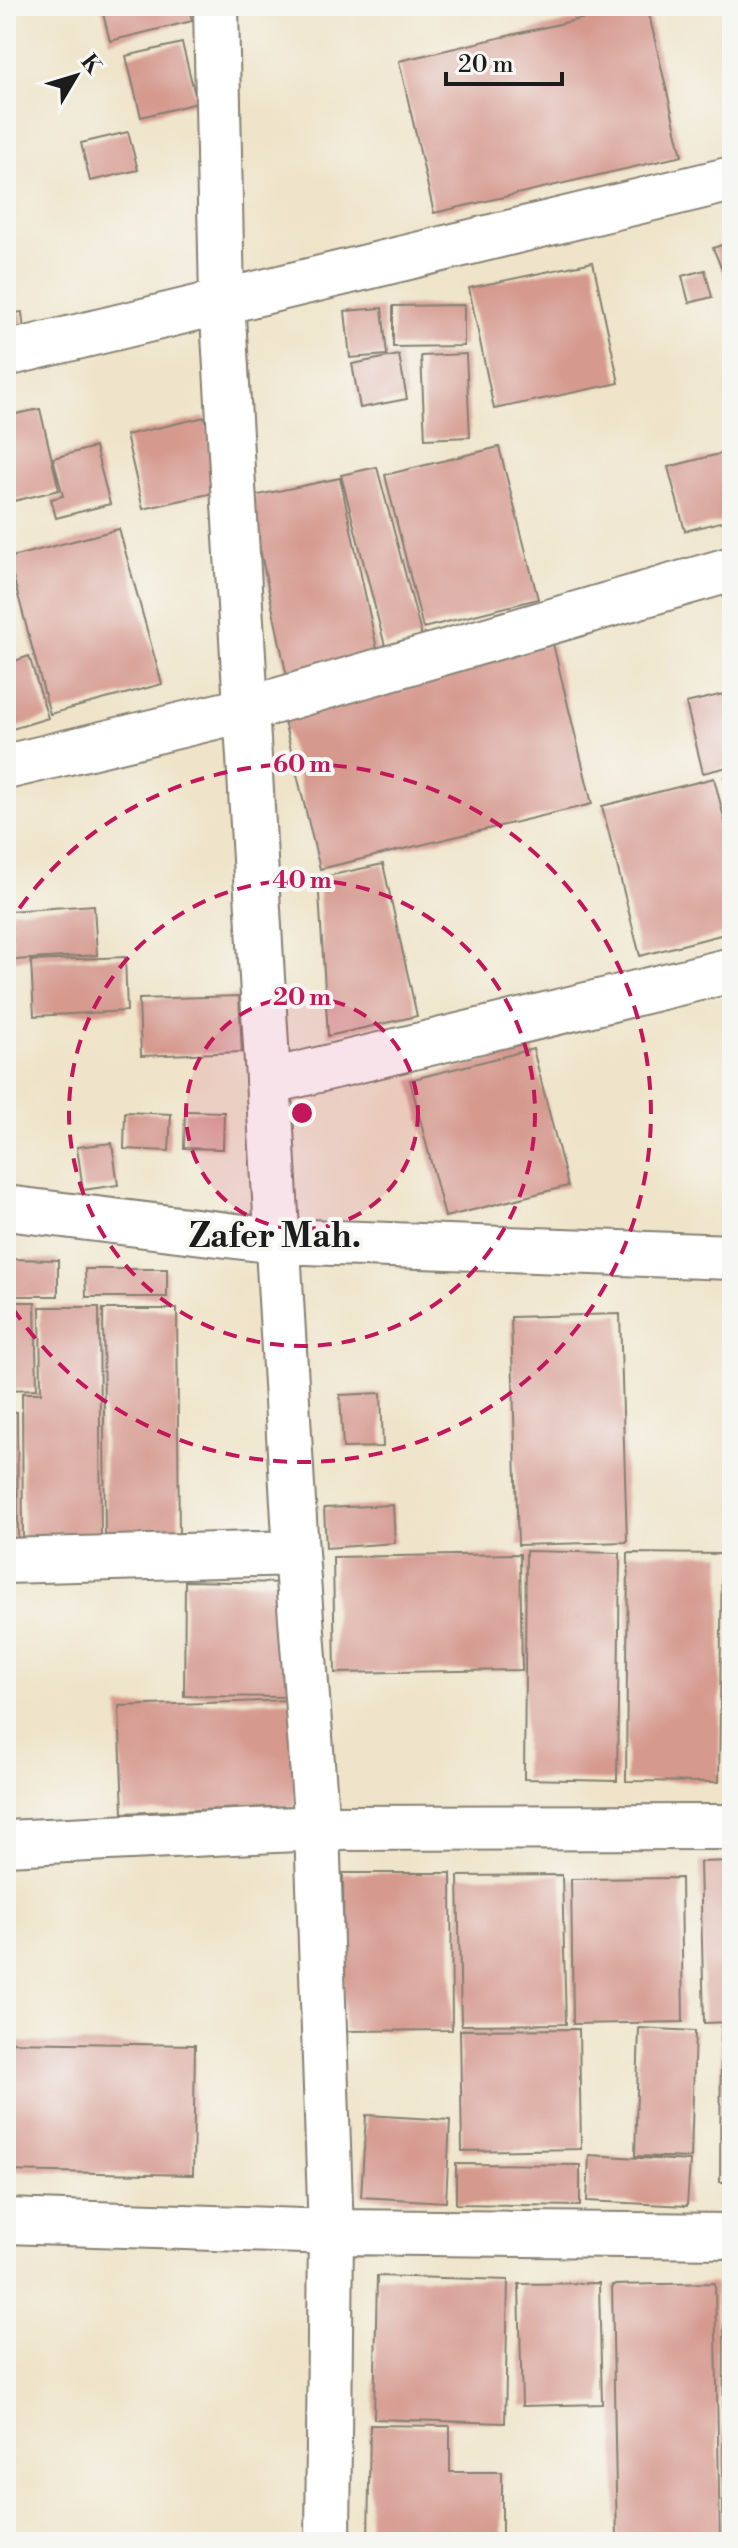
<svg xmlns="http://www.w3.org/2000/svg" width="738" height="2548" font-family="'Libre Bodoni',serif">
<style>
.building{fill:#d5998e}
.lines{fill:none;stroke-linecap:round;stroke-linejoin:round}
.minor-casing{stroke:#868072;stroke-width:48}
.minor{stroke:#fff;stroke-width:44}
.ring{fill:none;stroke:#c2185b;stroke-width:4;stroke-dasharray:14 10}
.labels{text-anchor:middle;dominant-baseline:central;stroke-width:8;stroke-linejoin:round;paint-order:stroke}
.district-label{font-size:34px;font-weight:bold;fill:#1c1c1c;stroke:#f6f6f2}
.centre{fill:#c2185b;stroke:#f6f6f2;stroke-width:4}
.ring-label{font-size:24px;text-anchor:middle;font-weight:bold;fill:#c2185b;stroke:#f6f6f2;stroke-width:8;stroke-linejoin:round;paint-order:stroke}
</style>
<rect width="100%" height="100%" fill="#f6f6f2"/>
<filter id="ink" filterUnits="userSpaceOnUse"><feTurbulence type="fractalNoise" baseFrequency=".0125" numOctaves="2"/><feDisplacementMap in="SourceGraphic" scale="16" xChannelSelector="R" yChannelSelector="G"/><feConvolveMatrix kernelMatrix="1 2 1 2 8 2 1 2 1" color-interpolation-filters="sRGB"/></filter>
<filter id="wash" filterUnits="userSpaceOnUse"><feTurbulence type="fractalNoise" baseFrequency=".006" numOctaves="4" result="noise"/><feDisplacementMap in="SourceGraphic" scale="32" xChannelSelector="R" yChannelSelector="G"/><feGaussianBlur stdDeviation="1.8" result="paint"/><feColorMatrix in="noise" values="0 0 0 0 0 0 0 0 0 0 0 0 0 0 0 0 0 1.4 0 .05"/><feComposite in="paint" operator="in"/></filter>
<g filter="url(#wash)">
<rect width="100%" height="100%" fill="#efe4c9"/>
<g id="blocks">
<path class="building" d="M 101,6 L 188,6 L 192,21 L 110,41 Z
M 637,6 L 647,6 L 682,156 L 434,213 L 399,61 Z
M 182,43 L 197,103 L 141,117 L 126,56 Z
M 128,132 L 138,170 L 90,181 L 81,143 Z
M 732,241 L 732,294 L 713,248 Z
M 593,262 L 619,383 L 494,409 L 469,288 Z
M 705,270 L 712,297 L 689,303 L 682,276 Z
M 464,305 L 464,346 L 393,347 L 393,306 Z
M 382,308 L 387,355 L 350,358 L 345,311 Z
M 22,312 L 24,331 L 6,333 L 6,314 Z
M 466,354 L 470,437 L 425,439 L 421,356 Z
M 399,355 L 407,399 L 360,408 L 352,364 Z
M 40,409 L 59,490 L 6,503 L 6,416 Z
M 205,417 L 222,491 L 143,509 L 126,435 Z
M 95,447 L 110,504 L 56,518 L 51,499 L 63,496 L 53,458 Z
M 499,447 L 538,599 L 423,628 L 385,475 Z
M 727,452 L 732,472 L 732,519 L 685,531 L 668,467 Z
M 377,467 L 422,637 L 385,646 L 341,475 Z
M 340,478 L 379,658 L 287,677 L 249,497 Z
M 119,529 L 162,684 L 50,714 L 8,558 Z
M 553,644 L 592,804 L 320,869 L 281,709 Z
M 29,656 L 48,718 L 6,731 L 6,664 Z
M 732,692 L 732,766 L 703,773 L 686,703 Z
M 732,775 L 732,803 L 731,803 L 724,777 Z
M 714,778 L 732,849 L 732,932 L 640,956 L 602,806 Z
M 383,864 L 417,1016 L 328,1036 L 318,878 Z
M 94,905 L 97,955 L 14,960 L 10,911 Z
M 125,957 L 127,1011 L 34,1016 L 31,961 Z
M 239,996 L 242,1052 L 141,1056 L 139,999 Z
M 533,1049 L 568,1186 L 445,1217 L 410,1080 Z
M 185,1111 L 224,1112 L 223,1149 L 184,1148 Z
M 125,1112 L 171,1114 L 169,1151 L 124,1149 Z
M 112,1143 L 118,1185 L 83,1190 L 77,1147 Z
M 6,1259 L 58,1260 L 58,1296 L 6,1296 Z
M 85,1269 L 167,1269 L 167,1297 L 86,1297 Z
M 6,1302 L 35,1302 L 37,1389 L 6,1390 Z
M 40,1307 L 99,1307 L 101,1542 L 23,1543 L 22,1393 L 41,1393 Z
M 103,1309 L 177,1309 L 179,1540 L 105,1540 Z
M 620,1314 L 627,1542 L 518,1545 L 511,1317 Z
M 381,1393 L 383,1447 L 343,1448 L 340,1395 Z
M 6,1412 L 17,1412 L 18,1544 L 6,1544 Z
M 393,1505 L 395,1543 L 326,1548 L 324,1508 Z
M 526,1551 L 620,1553 L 617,1781 L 524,1779 Z
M 628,1553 L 722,1554 L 719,1782 L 626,1781 Z
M 520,1554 L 522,1670 L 335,1673 L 333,1557 Z
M 185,1581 L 290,1583 L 289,1697 L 184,1696 Z
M 291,1700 L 295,1806 L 123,1813 L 119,1706 Z
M 729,1713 L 732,1713 L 732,1780 L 728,1780 Z
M 732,1861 L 732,2022 L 704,2023 L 700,1862 Z
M 343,1873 L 451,1873 L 452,2030 L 344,2031 Z
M 562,1875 L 566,2024 L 461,2025 L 458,1876 Z
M 681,1878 L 683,2022 L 573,2024 L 571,1879 Z
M 721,2027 L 732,2027 L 732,2182 L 720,2182 Z
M 639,2028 L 695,2031 L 691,2158 L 635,2156 Z
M 579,2029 L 581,2149 L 462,2151 L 460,2030 Z
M 6,2042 L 195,2045 L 193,2175 L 6,2171 Z
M 366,2115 L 450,2120 L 446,2202 L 361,2197 Z
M 589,2155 L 690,2161 L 687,2206 L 587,2201 Z
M 456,2164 L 580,2165 L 580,2206 L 456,2204 Z
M 377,2276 L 508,2280 L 505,2423 L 374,2419 Z
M 599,2283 L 602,2404 L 522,2406 L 519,2284 Z
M 715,2283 L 720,2542 L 617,2542 L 612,2285 Z
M 724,2283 L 732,2283 L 732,2542 L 723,2542 Z
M 370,2425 L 450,2426 L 450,2472 L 502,2472 L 502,2542 L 368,2542 Z"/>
</g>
</g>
<g filter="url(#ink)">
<use href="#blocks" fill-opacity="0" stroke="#868072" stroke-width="2"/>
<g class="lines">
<g class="minor-casing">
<path id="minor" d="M 216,6 L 222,300 L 296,1553 L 317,1828 L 331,2232 L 328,2542
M 6,354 L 732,179
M 6,767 L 248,709 L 732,569
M 268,1082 L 732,970
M 6,1208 L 277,1241 L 732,1257
M 6,1561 L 296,1553
M 6,1843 L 317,1828 L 732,1827
M 6,2221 L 331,2232 L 732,2236"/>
</g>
<use href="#minor" class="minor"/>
</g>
</g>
<circle cx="302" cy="1113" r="116" fill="#c2185b" fill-opacity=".12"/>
<g class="ring">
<circle cx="302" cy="1113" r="116"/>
<circle cx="302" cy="1113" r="233"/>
<path d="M6 928A349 349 0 1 1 6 1298"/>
</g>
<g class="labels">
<g class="district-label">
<text x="275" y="1237">Zafer Mah.</text>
</g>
</g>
<circle cx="302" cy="1113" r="12" class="centre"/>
<g class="ring-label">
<text x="302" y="772">60 m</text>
<text x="302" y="888">40 m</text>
<text x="302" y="1005">20 m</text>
</g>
<rect width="738" height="2548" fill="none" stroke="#f6f6f2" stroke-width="32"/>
<g transform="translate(76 76) rotate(52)" stroke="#f6f6f2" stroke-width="6" paint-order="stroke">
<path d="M0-6L14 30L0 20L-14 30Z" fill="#1c1c1c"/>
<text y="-12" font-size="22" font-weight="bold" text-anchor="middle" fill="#1c1c1c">K</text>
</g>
<path d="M446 72v12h116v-12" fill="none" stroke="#1c1c1c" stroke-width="4"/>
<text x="458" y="72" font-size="24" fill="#1c1c1c" stroke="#f6f6f2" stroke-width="6" paint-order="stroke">20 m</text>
</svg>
